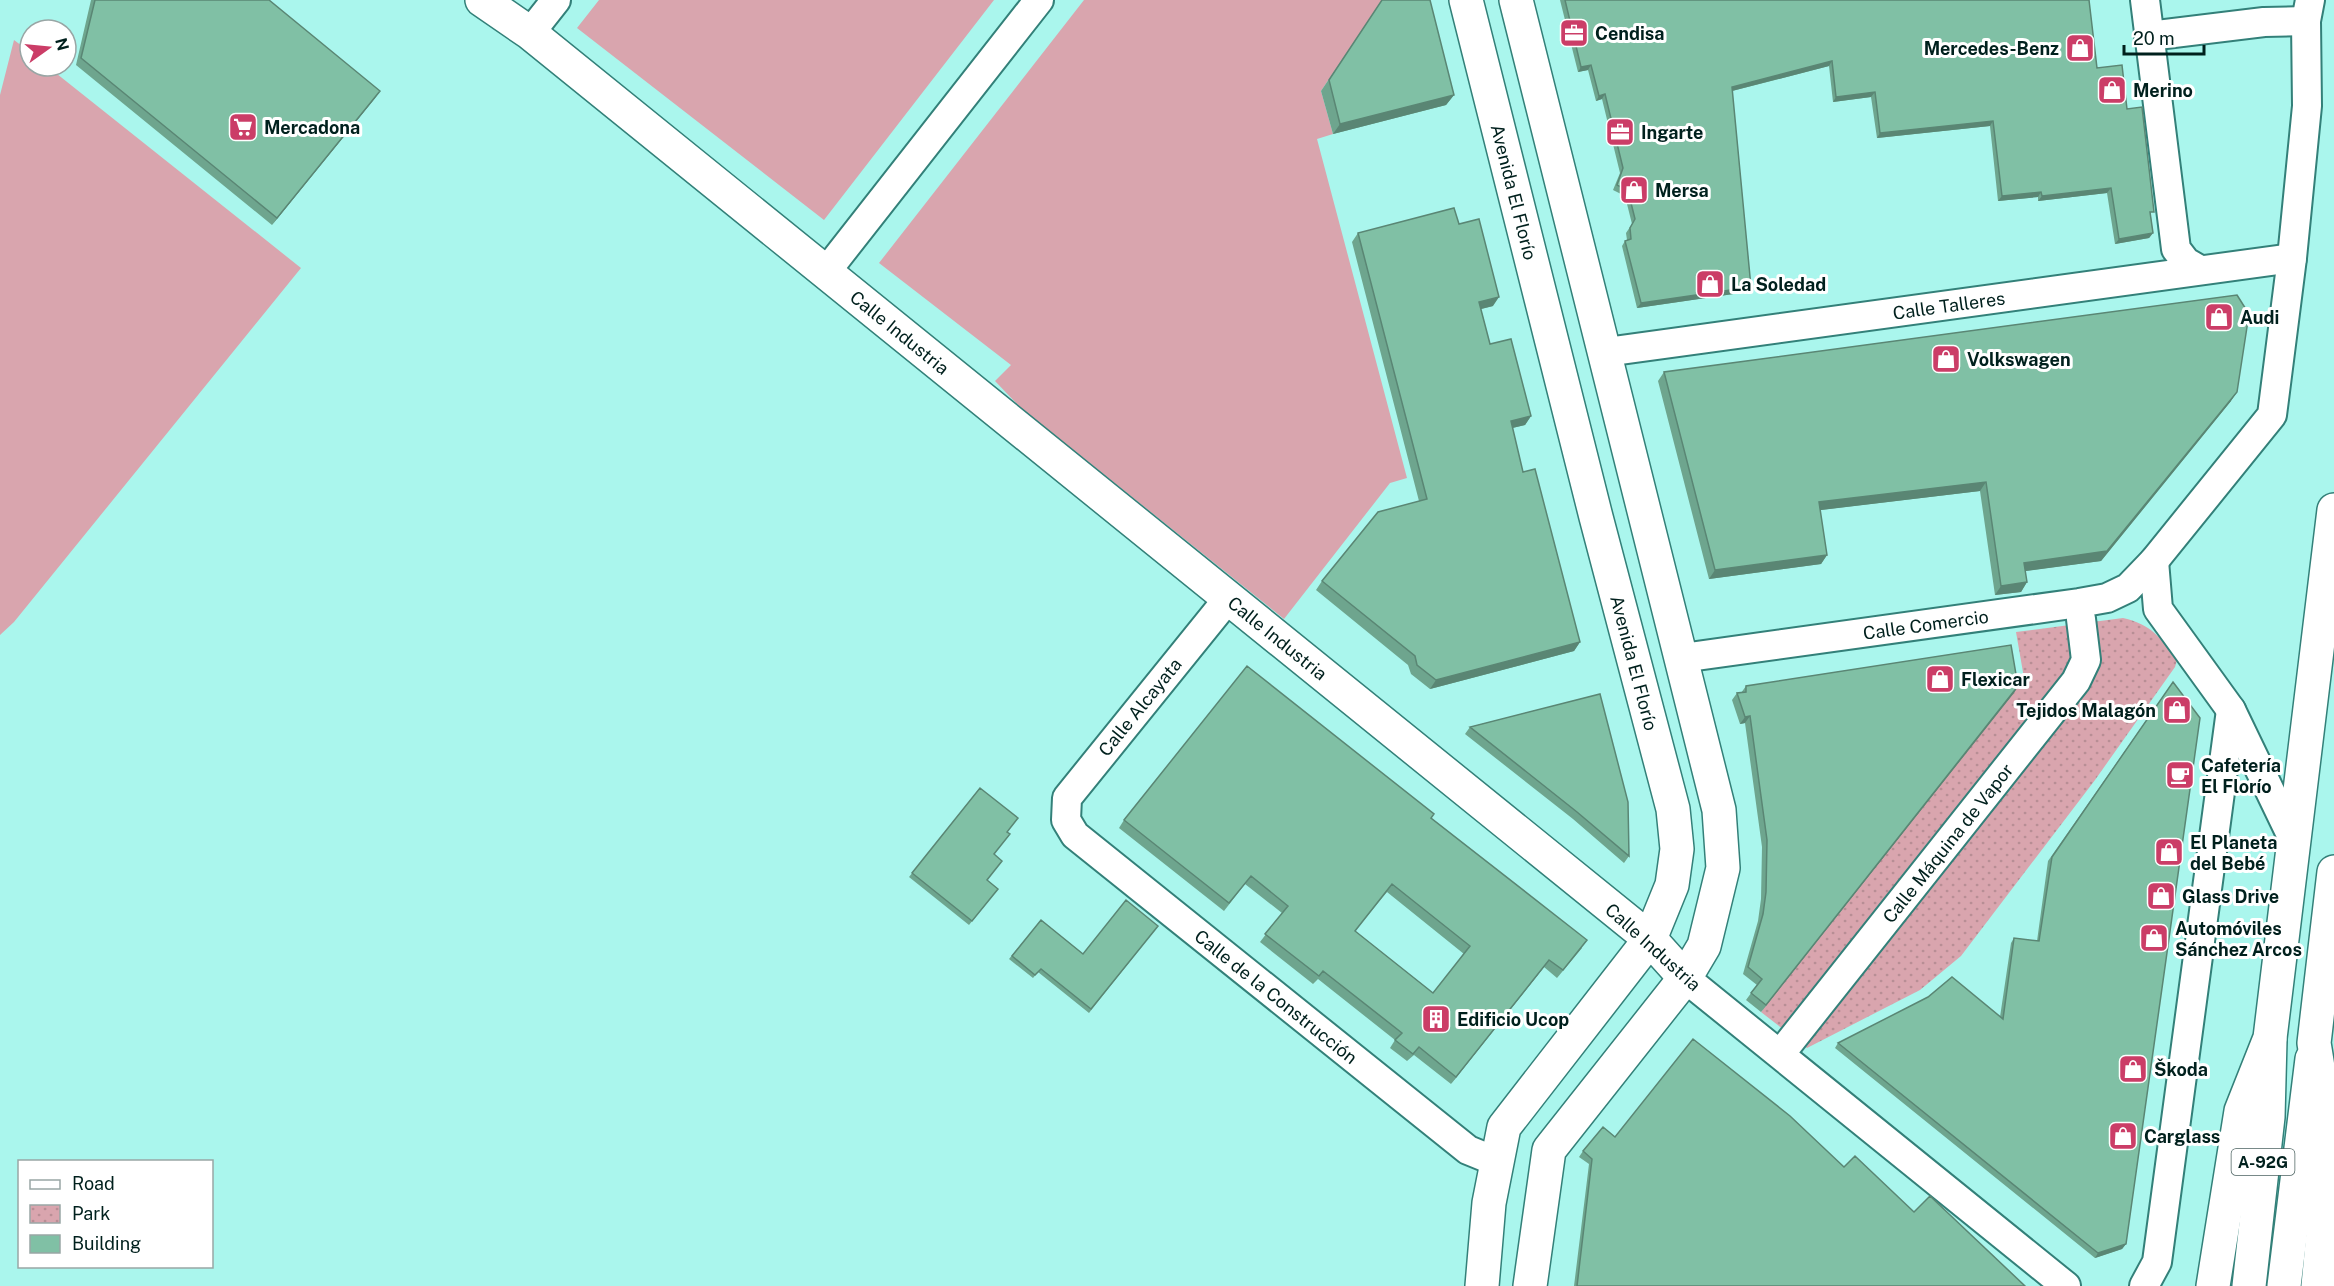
<svg xmlns="http://www.w3.org/2000/svg" width="2334" height="1286" font-family="'Public Sans',sans-serif">
<style>
.grass{fill:#d9a5ae}
.park{fill:url(#park-dots)}
.lines{fill:none;stroke-linecap:round;stroke-linejoin:round}
.minor-casing{stroke:#338079;stroke-width:32}
.major-casing{stroke:#338079;stroke-width:36}
.highway-casing{stroke:#338079;stroke-width:36}
.minor{stroke:#fff;stroke-width:28}
.major{stroke:#fff;stroke-width:33}
.highway{stroke:#fff;stroke-width:33}
.wall{fill:#6ea58e;fill-rule:evenodd}
.shaded-wall{fill:#5a8674}
.building{fill:#80c0a5;stroke:#5a8674;stroke-width:1.5;fill-rule:evenodd}
.labels{text-anchor:middle;dominant-baseline:central;stroke-width:6;stroke-linejoin:round;paint-order:stroke}
.shield{fill:#fff;stroke:#4c6361;stroke-width:1.5}
.shield-label{font-size:16px;font-weight:bold;fill:#00201d}
.poi-label{font-size:18px;font-weight:bold;fill:#00201d;stroke:#fff;text-anchor:start}
.street-label{font-size:18px;fill:#00201d;stroke:#fff}
</style>
<defs>
<pattern id="park-dots" width="8" height="8" patternUnits="userSpaceOnUse" patternTransform="scale(1.5)"><rect width="8" height="8" fill="#d9a5ae"/><path d="M2 2h.1M6 6h.1" fill="none" stroke="#b88e95" stroke-width="1.8" stroke-linecap="round"/></pattern>
</defs>
<rect width="100%" height="100%" fill="#aaf6ed"/>
<path class="grass" d="M 599,0 L 994,0 L 824,220 L 577,28 Z
M 1084,0 L 1382,0 L 1321,91 L 1333,134 L 1317,139 L 1407,478 L 1390,483 L 1284,619 L 1021,408 L 995,381 L 1011,365 L 879,263 Z
M 14,40 L 30,52 L 30,66 L 47,66 L 301,268 L 14,622 L 0,635 L 0,95 Z"/>
<path class="park" d="M 2123,618 C 2152,625 2160,637 2177,660 L 2175,667 L 2095,780 L 1961,956 L 1920,990 L 1807,1048 L 1761,1012 L 2024,678 L 2016,632 Z"/>
<g class="lines">
<g class="minor-casing">
<g id="minor">
<path d="M 2145,0 L 2176,249 L 2186,262 L 2200,270"/>
<path d="M 530,33 L 556,0"/>
<path d="M 2149,36 L 2264,22 L 2306,21"/>
<path d="M 825,273 L 1039,0"/>
<path id="s1" d="M 1606,352 L 2292,258"/>
<path d="M 2154,561 L 2158,609 L 2231,710 L 2295,843"/>
<path id="s2" d="M 1227,600 L 1067,798 L 1066,820 L 1075,835 L 1468,1150 L 1495,1161"/>
<path id="s3" d="M 1682,658 L 2079,603 L 2107,598 L 2128,588 L 2154,561 L 2272,415 L 2292,258 L 2307,106 L 2306,21 L 2310,0"/>
<path d="M 1685,978 L 2066,1286"/>
<path id="s4" d="M 1781,1053 L 2076,681 L 2086,660 L 2081,619"/>
<path d="M 2144,1286 L 2157,1262 L 2231,710"/>
</g>
</g>
<g class="major-casing">
<g id="major">
<path id="s5" d="M 482,0 L 530,33 L 1650,939 L 1685,978"/>
<path id="s6" d="M 1466,0 L 1596,517 L 1673,809 L 1677,849 L 1672,885 L 1650,939 L 1504,1127 L 1489,1203 L 1482,1286"/>
<path d="M 1516,0 L 1719,810 L 1723,868 L 1704,946 L 1685,978 L 1549,1150 L 1530,1286"/>
<path d="M 2249,1286 L 2268,1117 L 2270,1040"/>
<path d="M 2284,1286 L 2312,1059"/>
</g>
</g>
<g class="highway-casing">
<path id="highway" d="M 2213,1286 L 2241,1111 L 2270,1038 L 2334,510
M 2318,1286 L 2328,1180 L 2327,1122 L 2314,1043 L 2334,872"/>
</g>
<use href="#minor" class="minor"/>
<use href="#major" class="major"/>
<use href="#highway" class="highway"/>
</g>
<path class="wall" d="M 91,0 L 269,0 L 375,98 L 272,225 L 76,65 Z
M 1382,0 L 1454,95 L 1446,105 L 1333,134 L 1321,91 Z
M 1560,0 L 2089,0 L 2097,68 L 2127,109 L 2151,217 L 2153,233 L 2149,238 L 2115,244 L 2107,193 L 2038,201 L 2038,197 L 1998,201 L 1990,126 L 1877,138 L 1871,97 L 1833,102 L 1829,66 L 1732,91 L 1751,287 L 1747,292 L 1637,308 L 1622,246 L 1625,241 L 1627,240 L 1626,233 L 1632,224 L 1625,196 L 1613,190 L 1620,173 L 1602,99 L 1596,101 L 1588,70 L 1578,72 Z
M 1459,224 L 1493,306 L 1481,309 L 1490,344 L 1531,416 L 1525,425 L 1512,428 L 1523,472 L 1580,642 L 1574,651 L 1430,689 L 1411,674 L 1408,665 L 1316,590 L 1322,581 L 1419,501 L 1352,242 L 1358,233 Z
M 1664,372 L 2231,401 L 2101,561 L 2025,571 L 2027,582 L 2021,592 L 1995,595 L 1980,491 L 1820,510 L 1827,555 L 1821,564 L 1709,579 L 1658,381 Z
M 2173,682 L 2126,1244 L 2122,1249 L 2095,1258 L 1835,1048 L 1838,1043 L 2000,1017 L 2011,943 L 2014,938 L 2037,941 L 2048,861 Z
M 1746,686 L 2018,686 L 1761,1012 L 1746,1000 L 1757,985 L 1743,974 L 1758,921 L 1761,899 L 1762,847 L 1745,723 L 1740,724 L 1732,700 L 1737,693 L 1741,693 Z
M 1600,694 L 1629,856 L 1624,863 L 1573,819 L 1465,734 L 1470,727 Z
M 980,788 L 1007,832 L 994,855 L 987,880 L 998,889 L 969,925 L 909,877 Z
M 1431,818 L 1582,948 L 1557,978 L 1544,967 L 1451,1084 L 1414,1055 L 1407,1061 L 1390,1048 L 1395,1040 L 1318,979 L 1313,984 L 1260,942 L 1282,913 L 1245,884 L 1224,911 L 1119,828 L 1124,820 ZM 1387,892 L 1464,954 L 1433,993 L 1355,931 Z
M 1041,920 L 1083,954 L 1158,926 L 1089,1013 L 1038,972 L 1033,978 L 1009,959 Z
M 1615,1137 L 1844,1167 L 2025,1286 L 1574,1286 L 1589,1164 L 1579,1157 L 1583,1151 Z"/>
<path class="shaded-wall" d="M 1832,61 L 1829,66 L 1728,92 L 1732,87 Z
M 1591,65 L 1588,70 L 1578,72 L 1581,67 Z
M 380,91 L 375,98 L 272,225 L 277,218 Z
M 1875,92 L 1871,97 L 1833,102 L 1836,97 Z
M 1605,94 L 1602,99 L 1596,101 L 1599,96 Z
M 1454,95 L 1446,105 L 1333,134 L 1340,124 Z
M 1993,121 L 1990,126 L 1877,138 L 1880,133 Z
M 2111,188 L 2107,193 L 2038,201 L 2042,196 Z
M 2041,192 L 2038,197 L 1998,201 L 2002,196 Z
M 2153,233 L 2149,238 L 2115,244 L 2119,239 Z
M 1751,287 L 1747,292 L 1637,308 L 1641,303 Z
M 1499,297 L 1493,306 L 1473,311 L 1479,302 Z
M 2237,392 L 2231,401 L 2101,561 L 2018,572 L 2024,563 Z
M 1531,416 L 1525,425 L 1504,430 L 1511,421 Z
M 1986,482 L 1980,491 L 1813,511 L 1819,502 Z
M 1827,555 L 1821,564 L 1709,579 L 1715,570 Z
M 2027,582 L 2021,592 L 1995,595 L 2001,586 Z
M 1580,642 L 1574,651 L 1430,689 L 1436,680 Z
M 2018,686 L 2014,693 L 1761,1012 L 1766,1005 Z
M 1750,716 L 1745,723 L 1740,724 L 1745,717 Z
M 1549,960 L 1544,967 L 1451,1084 L 1456,1077 Z
M 2126,1244 L 2122,1249 L 2095,1258 L 2098,1253 Z"/>
<path class="building" d="M 95,0 L 269,0 L 380,91 L 277,218 L 81,58 Z
M 1382,0 L 1430,0 L 1454,95 L 1340,124 L 1329,80 Z
M 1565,0 L 2089,0 L 2097,68 L 2122,65 L 2127,109 L 2142,107 L 2154,212 L 2150,212 L 2153,233 L 2119,239 L 2111,188 L 2042,196 L 2041,192 L 2002,196 L 1993,121 L 1880,133 L 1875,92 L 1836,97 L 1832,61 L 1732,87 L 1751,287 L 1641,303 L 1625,241 L 1631,239 L 1630,228 L 1635,219 L 1628,191 L 1617,185 L 1623,168 L 1605,94 L 1599,96 L 1591,65 L 1581,67 Z
M 1454,208 L 1459,224 L 1479,219 L 1499,297 L 1479,302 L 1490,344 L 1511,339 L 1531,416 L 1511,421 L 1523,472 L 1535,469 L 1580,642 L 1436,680 L 1417,665 L 1415,656 L 1322,581 L 1378,512 L 1427,499 L 1358,233 Z
M 2237,295 L 2249,314 L 2237,392 L 2107,551 L 2024,563 L 2027,582 L 2001,586 L 1986,482 L 1819,502 L 1827,555 L 1715,570 L 1664,372 Z
M 2011,645 L 2018,686 L 1766,1005 L 1751,993 L 1762,979 L 1748,967 L 1763,914 L 1766,892 L 1767,840 L 1750,716 L 1745,717 L 1737,693 L 1746,692 L 1746,686 Z
M 1247,666 L 1434,814 L 1431,818 L 1587,940 L 1563,970 L 1549,960 L 1456,1077 L 1419,1047 L 1413,1054 L 1395,1040 L 1402,1033 L 1323,971 L 1319,976 L 1265,934 L 1288,906 L 1251,876 L 1229,903 L 1124,820 ZM 1392,884 L 1470,946 L 1433,993 L 1355,931 Z
M 2173,682 L 2200,718 L 2126,1244 L 2098,1253 L 1838,1043 L 1928,997 L 1952,977 L 2003,1019 L 2014,938 L 2039,941 L 2052,857 Z
M 1600,694 L 1628,802 L 1629,856 L 1577,812 L 1470,727 Z
M 980,788 L 1018,818 L 1007,832 L 1010,834 L 994,854 L 1002,861 L 987,880 L 998,889 L 972,921 L 912,873 Z
M 1126,900 L 1158,926 L 1091,1009 L 1041,969 L 1035,975 L 1012,956 L 1041,920 L 1083,954 Z
M 1693,1039 L 1790,1116 L 1844,1167 L 1855,1156 L 1914,1212 L 1930,1196 L 2025,1286 L 1577,1286 L 1592,1159 L 1583,1151 L 1603,1127 L 1615,1137 Z"/>
<defs>
<g id="office-square" transform="scale(1.5)"><rect x="-9" y="-9" width="18" height="18" rx="4" fill="#cb3d67" stroke="#fff"/><path d="M-6-3h4V-5.5h4V-3h4V5H-6ZM-1-4.5V-3h2v-1.5ZM-6 0V1H6V0Z" fill="#fff"/></g>
<g id="shop-square" transform="scale(1.5)"><rect x="-9" y="-9" width="18" height="18" rx="4" fill="#cb3d67" stroke="#fff"/><path d="M-5-2.5h2.3a2.7 3.5 0 0 1 5.4 0H5L5.5 6h-11ZM-1.5-2.5h3a1.5 2.3 0 0 0-3 0Z" fill="#fff"/></g>
<g id="supermarket-square" transform="scale(1.5)"><rect x="-9" y="-9" width="18" height="18" rx="4" fill="#cb3d67" stroke="#fff"/><path d="M-6-5.5h2.5l.6 2H6L4.5 2H-2.5L-4.4-4H-6ZM-1.5 3.2a1.3 1.3 0 1 0 .1 0ZM3 3.2a1.3 1.3 0 1 0 .1 0Z" fill="#fff"/></g>
<g id="cafe-square" transform="scale(1.5)"><rect x="-9" y="-9" width="18" height="18" rx="4" fill="#cb3d67" stroke="#fff"/><path d="M-5.5-4.5H6V0H3Q3 3.5 0 3.5H-2.5Q-5.5 3.5-5.5 0ZM3-3.2v2h1.7v-2ZM-6 4.5H4V6H-6Z" fill="#fff"/></g>
<g id="building-square" transform="scale(1.5)"><rect x="-9" y="-9" width="18" height="18" rx="4" fill="#cb3d67" stroke="#fff"/><path d="M-4-6H4V6H1V3H-1V6H-4ZM-2.5-4.3h1.7v1.8h-1.7ZM.8-4.3h1.7v1.8H.8ZM-2.5-1h1.7V.8h-1.7ZM.8-1h1.7V.8H.8Z" fill="#fff"/></g>
</defs>
<g fill-rule="evenodd">
<use href="#office-square" x="1574" y="33"/>
<use href="#shop-square" x="2080" y="48"/>
<use href="#shop-square" x="2112" y="90"/>
<use href="#supermarket-square" x="243" y="127"/>
<use href="#office-square" x="1620" y="132"/>
<use href="#shop-square" x="1634" y="190"/>
<use href="#shop-square" x="1710" y="284"/>
<use href="#shop-square" x="2219" y="317"/>
<use href="#shop-square" x="1946" y="359"/>
<use href="#shop-square" x="1940" y="679"/>
<use href="#shop-square" x="2177" y="710"/>
<use href="#cafe-square" x="2180" y="775"/>
<use href="#shop-square" x="2169" y="852"/>
<use href="#shop-square" x="2161" y="896"/>
<use href="#shop-square" x="2154" y="938"/>
<use href="#building-square" x="1436" y="1019"/>
<use href="#shop-square" x="2133" y="1069"/>
<use href="#shop-square" x="2123" y="1136"/>
</g>
<g class="labels">
<rect class="shield" x="2231.5" y="1149" width="63" height="26" rx="4.5"/>
<g class="shield-label">
<text x="2263" y="1162">A-92G</text>
</g>
<g class="poi-label">
<text x="1595" y="33">Cendisa</text>
<text x="2059" y="48" text-anchor="end">Mercedes-Benz</text>
<text x="2133" y="90">Merino</text>
<text x="264" y="127">Mercadona</text>
<text x="1641" y="132">Ingarte</text>
<text x="1655" y="190">Mersa</text>
<text x="1731" y="284">La Soledad</text>
<text x="2240" y="317">Audi</text>
<text x="1967" y="359">Volkswagen</text>
<text x="1961" y="679">Flexicar</text>
<text x="2156" y="710" text-anchor="end">Tejidos Malagón</text>
<text x="2201" y="765">Cafetería<tspan x="2201" dy="21">El Florío</tspan></text>
<text x="2190" y="842">El Planeta<tspan x="2190" dy="21">del Bebé</tspan></text>
<text x="2182" y="896">Glass Drive</text>
<text x="2175" y="928">Automóviles<tspan x="2175" dy="21">Sánchez Arcos</tspan></text>
<text x="1457" y="1019">Edificio Ucop</text>
<text x="2154" y="1069">Škoda</text>
<text x="2144" y="1136">Carglass</text>
</g>
<g class="street-label">
<text stroke="none"><textPath href="#s6" startOffset="198">Avenida El Florío</textPath></text>
<text stroke="none"><textPath href="#s1" startOffset="346">Calle Talleres</textPath></text>
<text stroke="none"><textPath href="#s5" startOffset="534">Calle Industria</textPath></text>
<text stroke="none"><textPath href="#s3" startOffset="246">Calle Comercio</textPath></text>
<text stroke="none"><textPath href="#s5" startOffset="1020">Calle Industria</textPath></text>
<text stroke="none"><textPath href="#s6" startOffset="684">Avenida El Florío</textPath></text>
<text transform="translate(1140 707) rotate(-51)">Calle Alcayata</text>
<text stroke="none"><textPath href="#s4" startOffset="268">Calle Máquina de Vapor</textPath></text>
<text transform="translate(1653 947) rotate(42)">Calle Industria</text>
<text stroke="none"><textPath href="#s2" startOffset="552">Calle de la Construcción</textPath></text>
</g>
</g>
<rect x="18" y="1160" width="195" height="108" fill="#ffffff" stroke="#99a6a5" stroke-width="1.5"/>
<rect x="30" y="1180" width="30" height="9" fill="#ffffff" stroke="#99a6a5" stroke-width="1.5"/>
<text x="72" y="1190" font-size="18" fill="#00201d">Road</text>
<rect x="30" y="1205" width="30" height="18" fill="url(#park-dots)" stroke="#99a6a5" stroke-width="1.5"/>
<text x="72" y="1220" font-size="18" fill="#00201d">Park</text>
<rect x="30" y="1235" width="30" height="18" fill="#80c0a5" stroke="#99a6a5" stroke-width="1.5"/>
<text x="72" y="1250" font-size="18" fill="#00201d">Building</text>
<g transform="translate(48 48) rotate(75)"><circle r="28" fill="#ffffff" stroke="#99a6a5" stroke-width="1.5"/>
<path d="M0-4.5L10 22L0 15L-10 22Z" fill="#cb3d67"/>
<text y="-9" font-size="16" font-weight="bold" text-anchor="middle" fill="#00201d">N</text>
</g>
<path d="M2124 45v9h80v-9" fill="none" stroke="#00201d" stroke-width="3"/>
<text x="2133" y="45" font-size="18" fill="#00201d" stroke="#ffffff" stroke-width="4.5" paint-order="stroke">20 m</text>
</svg>
